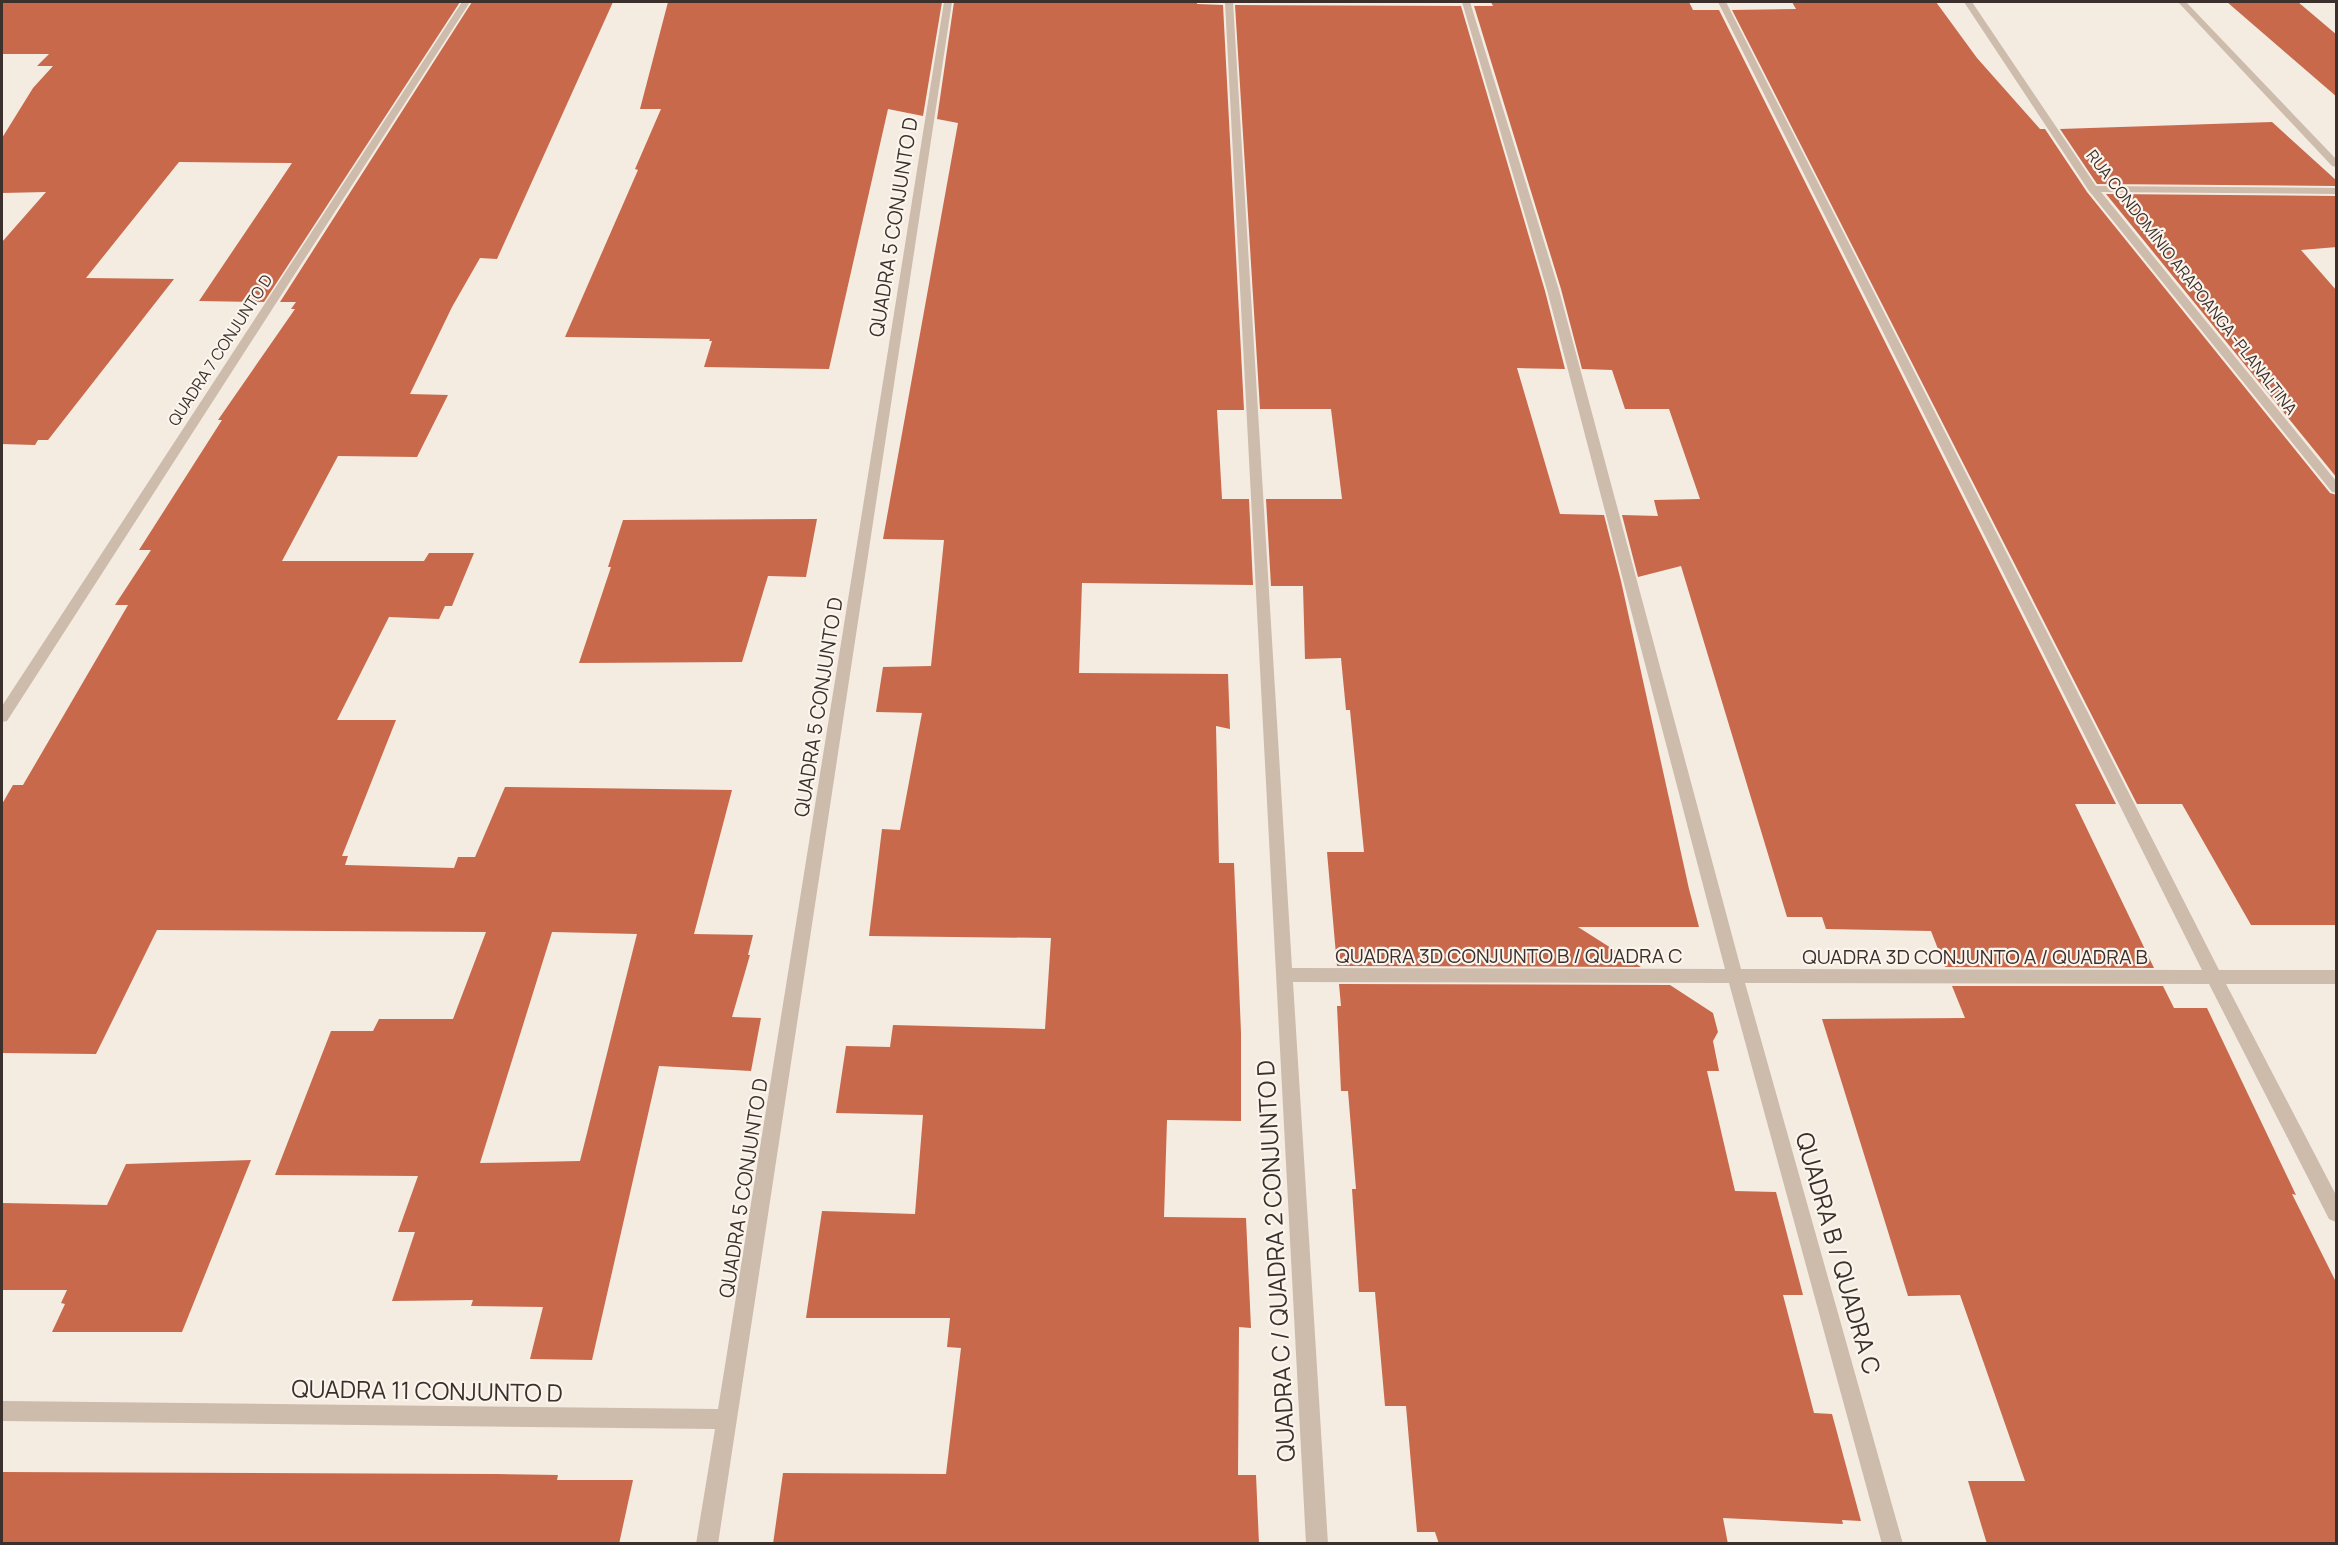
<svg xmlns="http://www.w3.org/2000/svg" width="2338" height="1545" font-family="Manrope,sans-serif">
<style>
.building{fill:#c8694b;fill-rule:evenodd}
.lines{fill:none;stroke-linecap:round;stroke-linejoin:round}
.street{fill:#cdbbac;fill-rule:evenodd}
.labels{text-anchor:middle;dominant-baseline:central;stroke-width:4.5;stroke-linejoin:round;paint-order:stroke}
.far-street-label{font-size:16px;fill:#3b302b;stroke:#fbf5ee}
.street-label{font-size:20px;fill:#3b302b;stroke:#fbf5ee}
.near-street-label{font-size:24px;fill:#3b302b;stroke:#fbf5ee}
</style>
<rect width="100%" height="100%" fill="#f4ebe1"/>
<path class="building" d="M 2,2 L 460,2 L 264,302 L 199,301 L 292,163 L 179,162 L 86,278 L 174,279 L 48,440 L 38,440 L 35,445 L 2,444 L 2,242 L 46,192 L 2,193 L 2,138 L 33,88 L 53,66 L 37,66 L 49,54 L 2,54 Z
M 472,2 L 613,2 L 497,259 L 480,258 L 452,307 L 410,394 L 448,395 L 417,457 L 338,456 L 282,561 L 424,561 L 429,553 L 474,553 L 452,606 L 445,606 L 439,619 L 389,617 L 337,720 L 396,720 L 342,856 L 348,856 L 345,865 L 454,868 L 458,857 L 475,857 L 505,787 L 732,790 L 694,934 L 753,935 L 748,955 L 750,955 L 732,1017 L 761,1018 L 751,1071 L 659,1066 L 592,1360 L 530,1359 L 543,1307 L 471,1306 L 473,1300 L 392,1301 L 415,1232 L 398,1232 L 418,1176 L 275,1175 L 331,1031 L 373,1031 L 379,1019 L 453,1019 L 486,932 L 157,930 L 96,1054 L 2,1053 L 2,804 L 13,785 L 23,785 L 128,605 L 115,605 L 151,550 L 139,550 L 222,420 L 218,420 L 295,309 L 291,309 L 296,302 L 280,302 ZM 552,932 L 637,934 L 580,1161 L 480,1163 Z
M 668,2 L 942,2 L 923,116 L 888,109 L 829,369 L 704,367 L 712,341 L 709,341 L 710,339 L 565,337 L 638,170 L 635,169 L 661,109 L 640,109 Z
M 954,2 L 1197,2 L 1197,4 L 1223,5 L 1244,410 L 1217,410 L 1222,499 L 1249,499 L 1253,585 L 1082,583 L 1079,673 L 1228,674 L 1230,729 L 1216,726 L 1219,863 L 1234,863 L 1241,1033 L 1241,1121 L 1167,1120 L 1164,1217 L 1246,1218 L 1251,1328 L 1239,1327 L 1238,1475 L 1256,1475 L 1259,1544 L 773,1544 L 783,1473 L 946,1474 L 961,1348 L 947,1347 L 950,1318 L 806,1318 L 822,1211 L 915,1214 L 923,1115 L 836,1113 L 846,1046 L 890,1047 L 893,1025 L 1045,1029 L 1051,938 L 869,936 L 882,829 L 900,830 L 922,713 L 876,712 L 883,667 L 931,666 L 944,540 L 883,539 L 958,123 L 937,119 Z
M 1491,2 L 1689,2 L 1693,10 L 1719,10 L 2116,804 L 2075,804 L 2154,968 L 1945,967 L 1931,931 L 1826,929 L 1822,917 L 1787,917 L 1681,566 L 1638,577 L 1622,515 L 1658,516 L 1654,500 L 1700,499 L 1669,409 L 1625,409 L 1612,370 L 1582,369 L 1561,289 L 1474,6 L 1493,6 Z
M 1792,2 L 1936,2 L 1977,58 L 2040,129 L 2045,129 L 2087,192 L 2330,493 L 2337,495 L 2337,925 L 2251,925 L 2182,804 L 2137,804 L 1732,10 L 1796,9 Z
M 2227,2 L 2298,2 L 2337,35 L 2337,97 Z
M 1235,5 L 1461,6 L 1545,291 L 1565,369 L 1517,368 L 1560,514 L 1604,515 L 1621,581 L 1689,889 L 1699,927 L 1578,927 L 1641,967 L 1337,966 L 1327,852 L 1364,852 L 1350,710 L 1346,710 L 1341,658 L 1305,659 L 1303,586 L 1271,586 L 1266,499 L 1342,499 L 1331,409 L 1260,409 Z
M 2272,122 L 2337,181 L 2337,186 L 2097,184 L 2060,129 Z
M 2106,194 L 2337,196 L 2337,247 L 2301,250 L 2337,291 L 2337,478 Z
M 817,519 L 806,577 L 768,576 L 742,662 L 579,663 L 611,567 L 608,567 L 623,520 Z
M 1339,984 L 1670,985 L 1713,1013 L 1718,1032 L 1713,1041 L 1719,1071 L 1707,1071 L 1735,1191 L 1776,1192 L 1803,1295 L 1783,1295 L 1814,1413 L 1832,1414 L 1861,1521 L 1842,1520 L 1843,1524 L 1723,1518 L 1728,1544 L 1439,1544 L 1435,1532 L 1417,1532 L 1406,1406 L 1385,1406 L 1375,1292 L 1359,1292 L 1352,1189 L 1356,1189 L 1348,1091 L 1341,1091 L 1337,1006 L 1341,1006 Z
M 1952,986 L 2163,986 L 2174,1008 L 2207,1008 L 2296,1195 L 2292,1194 L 2337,1284 L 2337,1544 L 1987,1544 L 1968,1481 L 2025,1481 L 1960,1295 L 1908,1296 L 1822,1019 L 1965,1018 Z
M 251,1160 L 182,1332 L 52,1332 L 65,1304 L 61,1303 L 67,1290 L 2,1290 L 2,1203 L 107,1205 L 126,1164 Z
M 2,1472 L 496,1474 L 558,1475 L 557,1480 L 633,1480 L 619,1544 L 2,1544 Z"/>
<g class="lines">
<path class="street" d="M 462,2 L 470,2 L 7,721 L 2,722 L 2,706 Z
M 944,2 L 952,2 L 718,1544 L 696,1544 L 715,1429 L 2,1421 L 2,1401 L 718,1409 Z
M 1225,2 L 1233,2 L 1292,968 L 1725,969 L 1547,290 L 1462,2 L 1470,2 L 1559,290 L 1741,969 L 2202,970 L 1718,2 L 1726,2 L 2219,970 L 2336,970 L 2336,984 L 2226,984 L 2336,1195 L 2336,1222 L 2329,1219 L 2209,984 L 1745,983 L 1903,1544 L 1882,1544 L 1729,983 L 1293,982 L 1328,1544 L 1306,1544 Z
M 1964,2 L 1972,2 L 2096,186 L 2336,188 L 2336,194 L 2101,192 L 2336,481 L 2336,493 L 2332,492 L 2089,191 Z
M 2178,2 L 2186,2 L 2336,159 L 2336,167 L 2332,166 Z"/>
</g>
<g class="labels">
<g class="far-street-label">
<text transform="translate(2192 282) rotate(52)">RUA CONDOMÍNIO ARAPOANGA -PLANALTINA</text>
<text transform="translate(220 350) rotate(-57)">QUADRA 7 CONJUNTO D</text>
</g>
<g class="street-label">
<text transform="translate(893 227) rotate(-81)">QUADRA 5 CONJUNTO D</text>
<text transform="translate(818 707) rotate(-81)">QUADRA 5 CONJUNTO D</text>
<text x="1509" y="955">QUADRA 3D CONJUNTO B / QUADRA C</text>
<text x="1975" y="956">QUADRA 3D CONJUNTO A / QUADRA B</text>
<text transform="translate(743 1188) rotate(-81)">QUADRA 5 CONJUNTO D</text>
</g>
<g class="near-street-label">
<text transform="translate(1839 1253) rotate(74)">QUADRA B / QUADRA C</text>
<text transform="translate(1275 1261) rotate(-93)">QUADRA C / QUADRA 2 CONJUNTO D</text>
<text transform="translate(427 1390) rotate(1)">QUADRA 11 CONJUNTO D</text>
</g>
</g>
<rect width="2338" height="1545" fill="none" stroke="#3b302b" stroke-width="6"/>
</svg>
